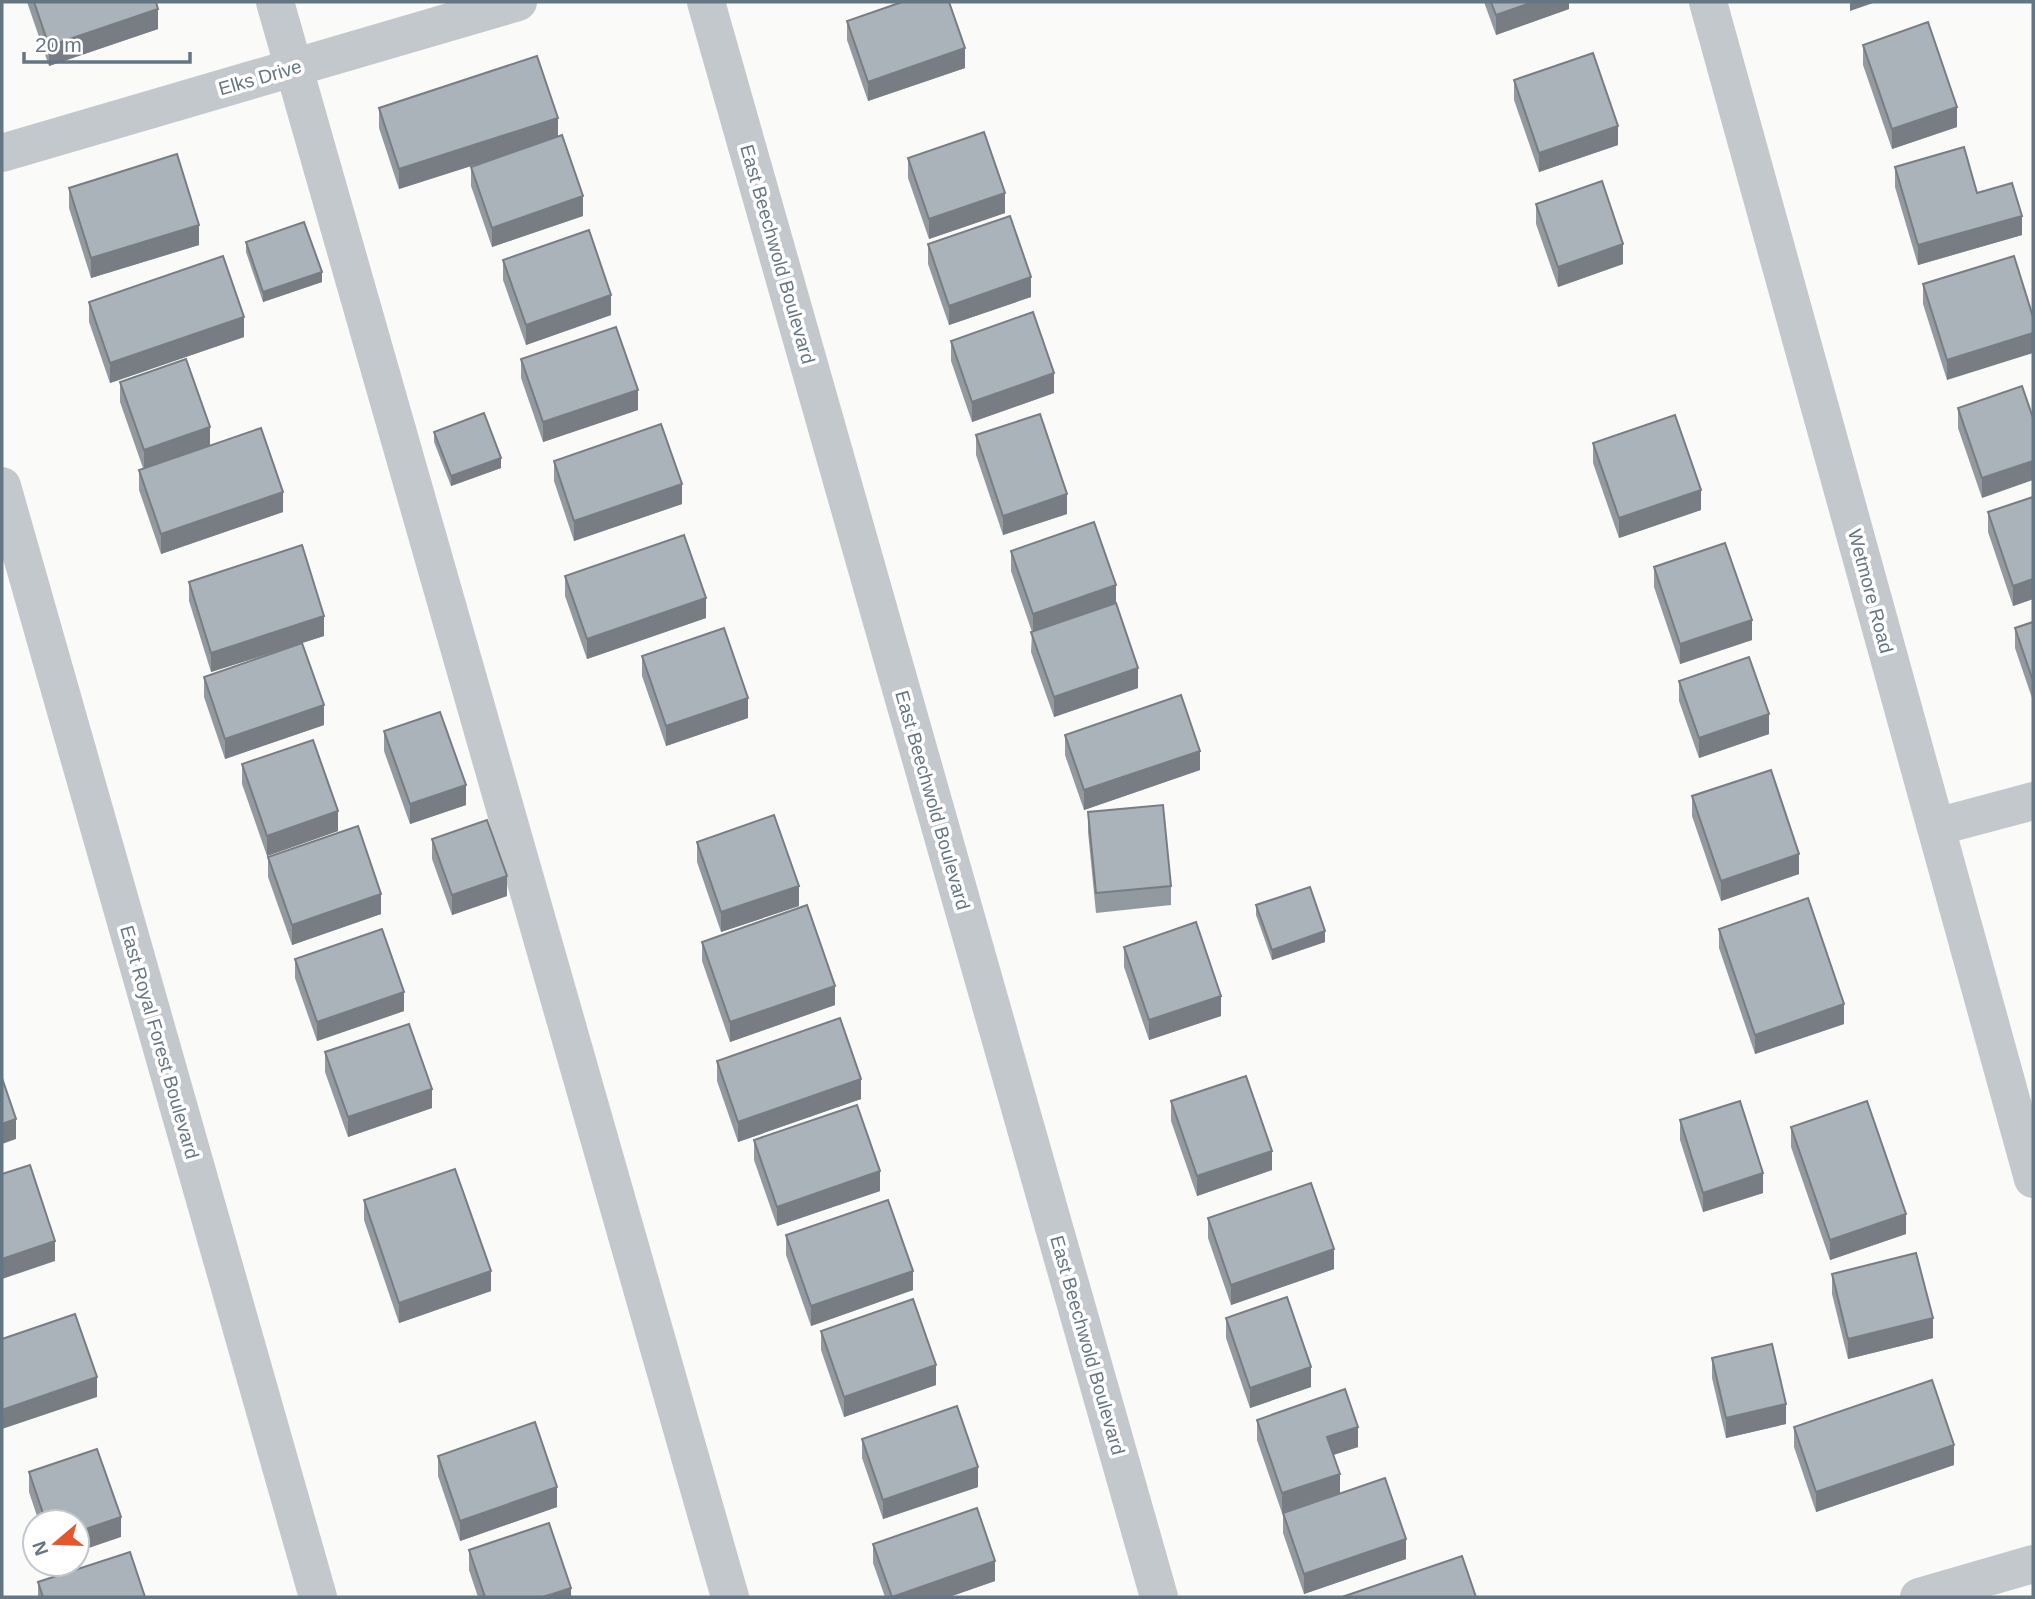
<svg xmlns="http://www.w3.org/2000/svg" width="2035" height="1599" viewBox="0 0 2035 1599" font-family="Helvetica,sans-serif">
  <rect width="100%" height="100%" fill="#fafaf8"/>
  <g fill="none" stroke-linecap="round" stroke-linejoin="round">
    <!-- minor -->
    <g stroke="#c3c8cc" stroke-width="38">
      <polyline points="275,2 730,1597"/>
      <polyline points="706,2 1159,1597"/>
      <polyline points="1708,2 2033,1179"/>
      <polyline points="2,153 518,2"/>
      <polyline points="2,486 318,1597"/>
      <polyline points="1936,827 2033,801"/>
      <polyline points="1919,1597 2033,1564"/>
    </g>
  </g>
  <!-- wall -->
  <g fill="#929a9f">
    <polygon points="27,2 156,2 158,29 49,66"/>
    <polygon points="1484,2 1569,2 1569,9 1496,35"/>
    <polygon points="847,21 965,68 868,101 847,40"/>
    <polygon points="1863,45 1957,127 1892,149 1863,65"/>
    <polygon points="1514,80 1618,145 1539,172 1514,100"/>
    <polygon points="379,108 558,137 583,216 492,247 471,186 471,167 512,153 399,189 379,128"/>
    <polygon points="908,158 1005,213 929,239 908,178"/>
    <polygon points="1895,167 1977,193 2022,235 1918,265 1895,187"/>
    <polygon points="69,188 199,245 91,278 69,208"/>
    <polygon points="1536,204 1623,264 1558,287 1536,224"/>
    <polygon points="246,242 322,282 263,302 246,252"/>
    <polygon points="928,244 1031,297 949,325 928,264"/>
    <polygon points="503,260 611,315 526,345 503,280"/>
    <polygon points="1923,284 2033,317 1947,380 1923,304"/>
    <polygon points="89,302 244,337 110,383 89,322"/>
    <polygon points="951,341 1054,393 972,422 951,361"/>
    <polygon points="521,359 638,410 543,442 521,378"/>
    <polygon points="120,382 210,445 283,512 161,554 139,490 139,470 143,468 120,402"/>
    <polygon points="2022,386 1982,498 1958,428 1958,408"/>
    <polygon points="434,432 501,468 451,486 434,442"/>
    <polygon points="976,435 1067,514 1003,535 976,455"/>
    <polygon points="1593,443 1701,510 1619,538 1593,463"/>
    <polygon points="554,461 682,504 574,541 554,481"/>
    <polygon points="2033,497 2033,599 2013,606 1988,532 1988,512"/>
    <polygon points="1011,551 1116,603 1138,688 1054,717 1031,652 1032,632 1011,571"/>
    <polygon points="1654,567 1752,640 1680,664 1654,587"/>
    <polygon points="565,576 706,618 587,659 565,596"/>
    <polygon points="189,582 324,636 211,672 189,601"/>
    <polygon points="2033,622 2033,701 2015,648 2015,628"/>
    <polygon points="642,656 748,718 666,746 642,676"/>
    <polygon points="204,677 324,725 225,759 204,697"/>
    <polygon points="1679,681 1769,734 1699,758 1679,701"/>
    <polygon points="384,731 466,805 410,824 384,751"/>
    <polygon points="1065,735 1200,770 1084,810 1065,755"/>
    <polygon points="242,764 338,831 267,856 242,784"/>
    <polygon points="1692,796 1799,874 1721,901 1692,816"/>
    <polygon points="1088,812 1171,886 1171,905 1096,913 1088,832"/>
    <polygon points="432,839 507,896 452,915 432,859"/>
    <polygon points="697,842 799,906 721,932 697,862"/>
    <polygon points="268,857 381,914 292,945 268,877"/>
    <polygon points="1256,905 1325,942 1272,960 1256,915"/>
    <polygon points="1719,929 1844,1024 1755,1054 1719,948"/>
    <polygon points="702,942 835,1005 730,1042 702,961"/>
    <polygon points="1124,947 1221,1016 1149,1040 1124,967"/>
    <polygon points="295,959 404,1011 317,1041 295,978"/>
    <polygon points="325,1052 432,1108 348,1137 325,1072"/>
    <polygon points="717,1061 861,1099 738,1142 717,1081"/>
    <polygon points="1171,1101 1272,1170 1197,1196 1171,1121"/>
    <polygon points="1680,1120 1763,1193 1703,1212 1680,1140"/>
    <polygon points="1791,1127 1906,1234 1830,1260 1791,1147"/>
    <polygon points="754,1140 880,1191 777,1226 754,1160"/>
    <polygon points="364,1200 491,1291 399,1323 364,1220"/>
    <polygon points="1208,1218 1334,1269 1231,1305 1208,1238"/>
    <polygon points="786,1235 913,1290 811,1326 786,1255"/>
    <polygon points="1832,1274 1933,1338 1848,1359 1832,1294"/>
    <polygon points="1226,1318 1311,1387 1250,1408 1226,1338"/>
    <polygon points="821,1331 936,1385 844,1417 821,1350"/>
    <polygon points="1712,1358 1786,1424 1726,1438 1712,1378"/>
    <polygon points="1257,1420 1358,1447 1333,1455 1282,1513 1257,1440"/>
    <polygon points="1794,1427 1954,1465 1816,1512 1794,1447"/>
    <polygon points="862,1439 978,1487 883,1519 862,1458"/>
    <polygon points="438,1456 557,1507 460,1541 438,1476"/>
    <polygon points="29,1472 121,1537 77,1522 39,1522 29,1492"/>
    <polygon points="1283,1513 1406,1559 1304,1594 1283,1533"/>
    <polygon points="873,1544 995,1581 949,1597 885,1597 873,1563"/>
    <polygon points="469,1550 571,1597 478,1597 469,1570"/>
    <polygon points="38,1582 145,1597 38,1597"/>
  </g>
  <!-- shaded-wall -->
  <g fill="#777d82">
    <polygon points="1533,2 1569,2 1569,9 1496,35 1496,15"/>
    <polygon points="1850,2 1876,2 1850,11"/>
    <polygon points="158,9 158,29 49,66 49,46"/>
    <polygon points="965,48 965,68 868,101 868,82"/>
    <polygon points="1957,107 1957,127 1892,149 1892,129"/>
    <polygon points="558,118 558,138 399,189 399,169"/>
    <polygon points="1618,126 1618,145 1539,172 1539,153"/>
    <polygon points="1005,193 1005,213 929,239 929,219"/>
    <polygon points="583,196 583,216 492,247 492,228"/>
    <polygon points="2022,216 2022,235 1918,265 1918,245"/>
    <polygon points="199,225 199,245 91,278 91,258"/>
    <polygon points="1623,244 1623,264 1558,287 1558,267"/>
    <polygon points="322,272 322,282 263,302 263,292"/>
    <polygon points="1031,277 1031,297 949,325 949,306"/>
    <polygon points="611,295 611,315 526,345 526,325"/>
    <polygon points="244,317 244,337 110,383 110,363"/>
    <polygon points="2033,333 2033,353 1947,380 1947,360"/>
    <polygon points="1054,373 1054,393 972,422 972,402"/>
    <polygon points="638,390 638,410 543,442 543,422"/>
    <polygon points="210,427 210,447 144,470 144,450"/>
    <polygon points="501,458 501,468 451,486 451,476"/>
    <polygon points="2033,461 2033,480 1982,498 1982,478"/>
    <polygon points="682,484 682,504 574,541 574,521"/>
    <polygon points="1701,490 1701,510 1619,538 1619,518"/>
    <polygon points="283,492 283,512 161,554 161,534"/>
    <polygon points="1067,494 1067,514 1003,535 1003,516"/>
    <polygon points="2033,579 2033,599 2013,606 2013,586"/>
    <polygon points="1116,585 1116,605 1033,634 1033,614"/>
    <polygon points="706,598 706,618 587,659 587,639"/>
    <polygon points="324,616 324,636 211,672 211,653"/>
    <polygon points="1752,620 1752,640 1680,664 1680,644"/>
    <polygon points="1138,668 1138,688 1054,717 1054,697"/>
    <polygon points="748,698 748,718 666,746 666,726"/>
    <polygon points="324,705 324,725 225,759 225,739"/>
    <polygon points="1769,714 1769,734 1699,758 1699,738"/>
    <polygon points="1200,751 1200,770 1084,810 1084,790"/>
    <polygon points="466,785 466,805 410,824 410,804"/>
    <polygon points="338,811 338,831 267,856 267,836"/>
    <polygon points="1799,854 1799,874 1721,901 1721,881"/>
    <polygon points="507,876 507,896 452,915 452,895"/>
    <polygon points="799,886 799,906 721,932 721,912"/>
    <polygon points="381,894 381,914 292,945 292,925"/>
    <polygon points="1325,931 1325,942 1272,960 1272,950"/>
    <polygon points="835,986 835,1005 730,1042 730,1022"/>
    <polygon points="404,992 404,1011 317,1041 317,1022"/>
    <polygon points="1221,996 1221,1016 1149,1040 1149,1020"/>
    <polygon points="1844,1004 1844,1024 1755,1054 1755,1035"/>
    <polygon points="861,1079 861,1099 738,1142 738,1122"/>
    <polygon points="432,1089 432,1108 348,1137 348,1117"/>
    <polygon points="16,1119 16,1139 2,1144 2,1124"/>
    <polygon points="1272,1151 1272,1170 1197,1196 1197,1176"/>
    <polygon points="880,1171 880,1191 777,1226 777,1207"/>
    <polygon points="1763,1173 1763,1193 1703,1212 1703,1193"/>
    <polygon points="1906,1214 1906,1234 1830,1260 1830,1240"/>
    <polygon points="55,1241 55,1261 2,1279 2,1259"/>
    <polygon points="1334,1249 1334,1269 1231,1305 1231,1285"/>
    <polygon points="491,1271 491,1291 399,1323 399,1303"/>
    <polygon points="913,1271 913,1290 811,1326 811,1306"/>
    <polygon points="1933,1318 1933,1338 1848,1359 1848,1339"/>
    <polygon points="936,1365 936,1385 844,1417 844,1397"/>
    <polygon points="1311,1367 1311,1387 1250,1408 1250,1388"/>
    <polygon points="97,1377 97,1397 2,1429 2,1410"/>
    <polygon points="1786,1404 1786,1424 1726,1438 1726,1418"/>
    <polygon points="1358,1427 1358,1447 1327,1457 1327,1437"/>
    <polygon points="1954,1445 1954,1465 1816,1512 1816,1492"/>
    <polygon points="978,1467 978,1487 883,1519 883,1500"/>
    <polygon points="1340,1474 1340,1493 1282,1513 1282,1493"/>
    <polygon points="557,1487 557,1507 460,1541 460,1521"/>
    <polygon points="121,1517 121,1537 77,1552 77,1532"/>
    <polygon points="1406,1539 1406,1559 1304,1594 1304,1574"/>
    <polygon points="995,1561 995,1581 949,1597 892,1597"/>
    <polygon points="571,1588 571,1597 543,1597"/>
  </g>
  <!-- building -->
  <g fill="#aab3b9" stroke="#777d82" stroke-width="2">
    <polygon points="34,2 156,2 158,9 49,46"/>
    <polygon points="902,2 949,2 965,48 868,82 847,21"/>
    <polygon points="1491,2 1533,2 1496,15"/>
    <polygon points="1928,22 1957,107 1892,129 1863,45"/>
    <polygon points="1593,53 1618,126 1539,153 1514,80"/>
    <polygon points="537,56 558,118 399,169 379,108"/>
    <polygon points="984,132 1005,193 929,219 908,158"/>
    <polygon points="562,135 583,196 492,228 471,167"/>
    <polygon points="1964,147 1977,193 2012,183 2022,216 1918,245 1895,167"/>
    <polygon points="177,154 199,225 91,258 69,188"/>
    <polygon points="1602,181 1623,244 1558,267 1536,204"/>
    <polygon points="1010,216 1031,277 949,306 928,244"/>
    <polygon points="304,222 322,272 263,292 246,242"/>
    <polygon points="589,230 611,295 526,325 503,260"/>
    <polygon points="223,256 244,317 110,363 89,302"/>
    <polygon points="2014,256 2033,317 2033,333 1947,360 1923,284"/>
    <polygon points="1033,312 1054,373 972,402 951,341"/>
    <polygon points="616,327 638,390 543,422 521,359"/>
    <polygon points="186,359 210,427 144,450 120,382"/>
    <polygon points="2022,386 2033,418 2033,461 1982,478 1958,408"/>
    <polygon points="484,413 501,458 451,476 434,432"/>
    <polygon points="1040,414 1067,494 1003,516 976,435"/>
    <polygon points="1675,415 1701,490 1619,518 1593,443"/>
    <polygon points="661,424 682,484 574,521 554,461"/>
    <polygon points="261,428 283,492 161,534 139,470"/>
    <polygon points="2033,497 2033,579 2013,586 1988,512"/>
    <polygon points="1094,522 1116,585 1033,614 1011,551"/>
    <polygon points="684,535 706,598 587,639 565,576"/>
    <polygon points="1725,543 1752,620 1680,644 1654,567"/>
    <polygon points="302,545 324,616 211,653 189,582"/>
    <polygon points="1116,603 1138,668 1054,697 1031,632"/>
    <polygon points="2033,622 2033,681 2015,628"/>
    <polygon points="724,628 748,698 666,726 642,656"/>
    <polygon points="302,643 324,705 225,739 204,677"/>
    <polygon points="1749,657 1769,714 1699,738 1679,681"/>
    <polygon points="1181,695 1200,751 1084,790 1065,735"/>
    <polygon points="440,712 466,785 410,804 384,731"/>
    <polygon points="313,740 338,811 267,836 242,764"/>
    <polygon points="1771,770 1799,854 1721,881 1692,796"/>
    <polygon points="1163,805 1171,886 1096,893 1088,812"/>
    <polygon points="774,815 799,886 721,912 697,842"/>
    <polygon points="487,820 507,876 452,895 432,839"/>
    <polygon points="358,826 381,894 292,925 268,857"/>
    <polygon points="1310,887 1325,931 1272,950 1256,905"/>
    <polygon points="1808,898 1844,1004 1755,1035 1719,929"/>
    <polygon points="807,905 835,986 730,1022 702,942"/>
    <polygon points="1196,922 1221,996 1149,1020 1124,947"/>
    <polygon points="382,929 404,992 317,1022 295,959"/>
    <polygon points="840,1018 861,1079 738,1122 717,1061"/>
    <polygon points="409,1024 432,1089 348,1117 325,1052"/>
    <polygon points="1246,1076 1272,1151 1197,1176 1171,1101"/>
    <polygon points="2,1078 16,1119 2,1124"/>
    <polygon points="1740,1101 1763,1173 1703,1193 1680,1120"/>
    <polygon points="1867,1101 1906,1214 1830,1240 1791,1127"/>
    <polygon points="857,1105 880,1171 777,1207 754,1140"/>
    <polygon points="30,1165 55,1241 2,1259 2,1174"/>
    <polygon points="455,1169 491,1271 399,1303 364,1200"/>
    <polygon points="1311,1183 1334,1249 1231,1285 1208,1218"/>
    <polygon points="888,1200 913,1271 811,1306 786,1235"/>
    <polygon points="1916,1253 1933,1318 1848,1339 1832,1274"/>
    <polygon points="1287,1297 1311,1367 1250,1388 1226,1318"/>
    <polygon points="913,1299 936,1365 844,1397 821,1331"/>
    <polygon points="75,1314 97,1377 2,1410 2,1339"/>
    <polygon points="1772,1344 1786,1404 1726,1418 1712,1358"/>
    <polygon points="1932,1380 1954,1445 1816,1492 1794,1427"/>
    <polygon points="1345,1389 1358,1427 1327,1437 1340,1474 1282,1493 1257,1420"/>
    <polygon points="957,1406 978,1467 883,1500 862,1439"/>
    <polygon points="535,1422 557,1487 460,1521 438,1456"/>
    <polygon points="97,1449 121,1517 77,1532 77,1522 46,1522 29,1472"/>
    <polygon points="1385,1478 1406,1539 1304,1574 1283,1513"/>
    <polygon points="977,1508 995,1561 892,1597 873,1544"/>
    <polygon points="549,1523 571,1588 543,1597 485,1597 469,1550"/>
    <polygon points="130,1552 145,1597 43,1597 38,1582"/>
    <polygon points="1462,1556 1476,1597 1342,1597"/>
  </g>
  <g text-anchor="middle" stroke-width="7" stroke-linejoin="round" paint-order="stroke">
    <!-- street labels -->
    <g font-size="19" fill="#657683" stroke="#fff">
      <text transform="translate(260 77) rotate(-16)" y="7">Elks Drive</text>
      <text transform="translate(778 254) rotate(74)" y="7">East Beechwold Boulevard</text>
      <text transform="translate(1871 591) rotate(75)" y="7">Wetmore Road</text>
      <text transform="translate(933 800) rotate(74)" y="7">East Beechwold Boulevard</text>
      <text transform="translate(160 1042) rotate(74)" y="7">East Royal Forest Boulevard</text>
      <text transform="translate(1088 1345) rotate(74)" y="7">East Beechwold Boulevard</text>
    </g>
  </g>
  <!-- border -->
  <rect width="2035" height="1599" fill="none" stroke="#657683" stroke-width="7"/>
  <!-- north arrow -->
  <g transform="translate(56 1543) rotate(251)"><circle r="33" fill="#ffffff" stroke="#c1c8cd" stroke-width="2"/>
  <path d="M0-5L12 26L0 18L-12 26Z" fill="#e4572e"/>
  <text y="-10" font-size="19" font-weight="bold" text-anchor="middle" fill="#657683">N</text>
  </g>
  <!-- scale -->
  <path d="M24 52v10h166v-10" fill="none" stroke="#657683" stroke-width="3.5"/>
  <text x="35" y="52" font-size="21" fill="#657683" stroke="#ffffff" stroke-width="5" paint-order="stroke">20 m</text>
</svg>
